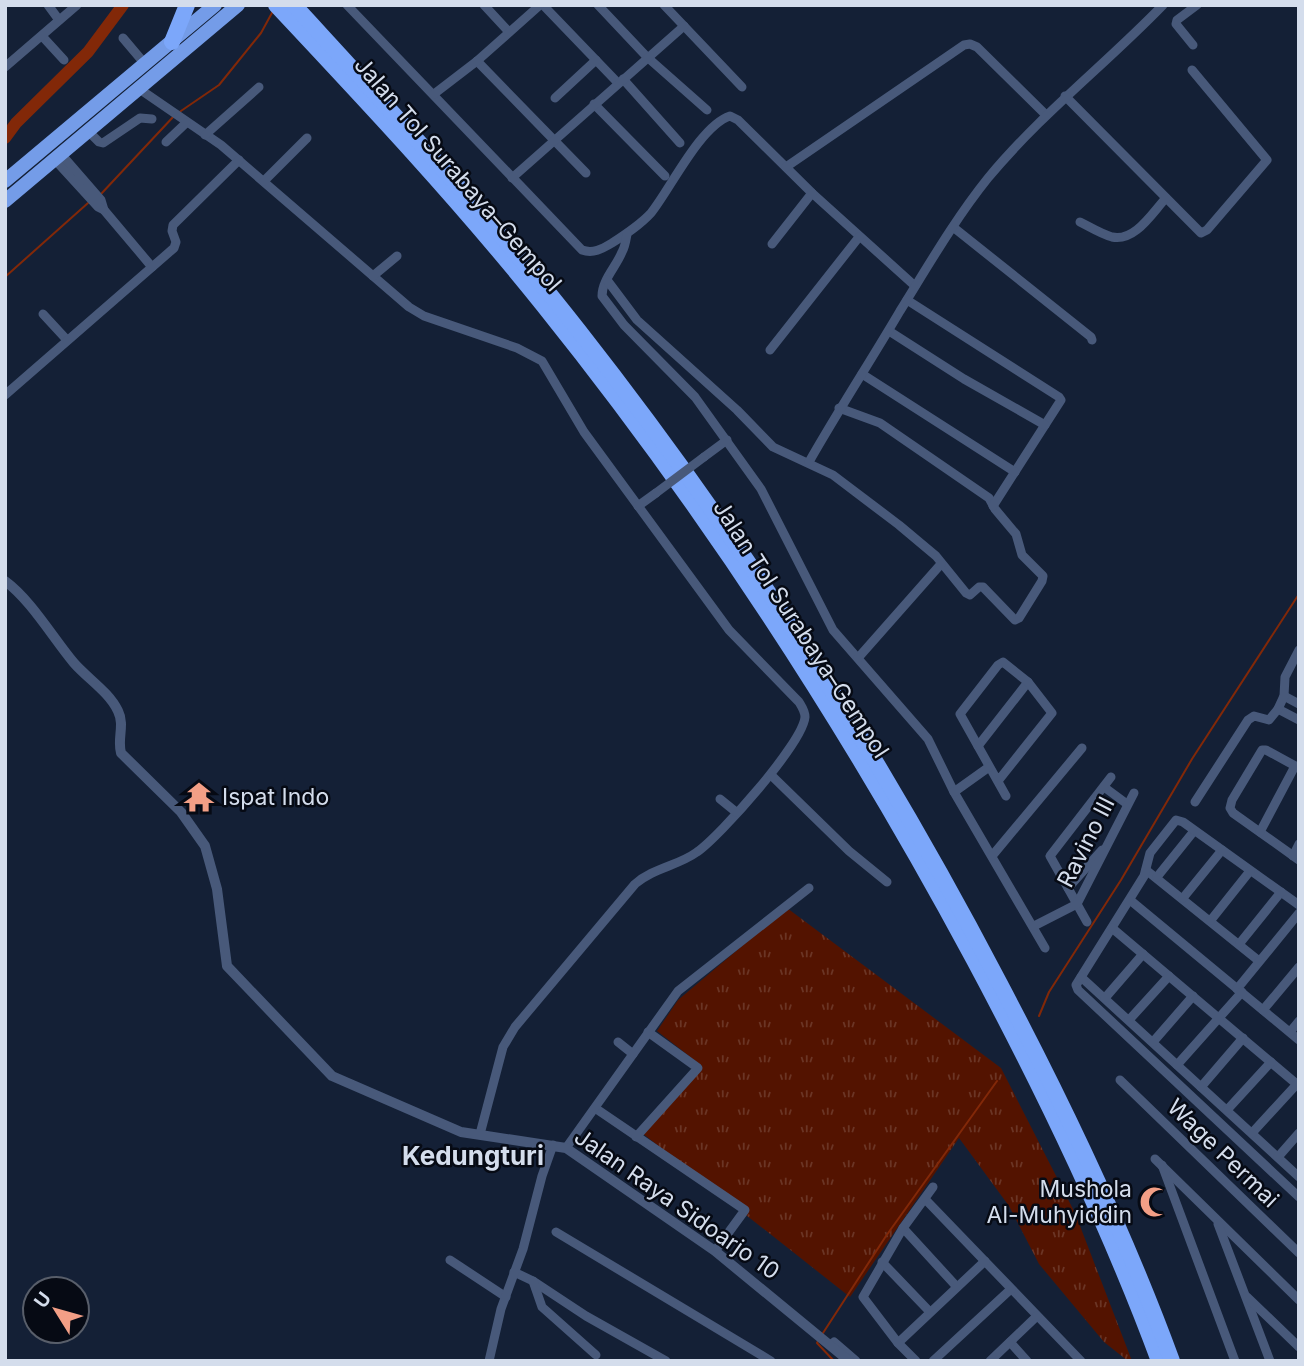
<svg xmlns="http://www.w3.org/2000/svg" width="1304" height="1366" viewBox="0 0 1304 1366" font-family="Inter,sans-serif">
  <defs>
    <pattern id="grass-tufts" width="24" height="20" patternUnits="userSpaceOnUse" patternTransform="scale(1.75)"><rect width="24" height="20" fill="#531300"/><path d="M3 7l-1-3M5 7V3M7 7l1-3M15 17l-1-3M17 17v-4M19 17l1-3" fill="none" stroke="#6b3525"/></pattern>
  </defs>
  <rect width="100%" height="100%" fill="#142036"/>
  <!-- grass -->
  <polygon fill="url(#grass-tufts)" points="787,908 1001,1068 1075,1213 1132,1361 1128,1361 1104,1342 1039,1264 1009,1206 959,1138 850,1297 642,1133 702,1066 657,1031 678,1000"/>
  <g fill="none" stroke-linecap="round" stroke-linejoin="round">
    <!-- stream -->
    <g stroke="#822808" stroke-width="2">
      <polyline points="178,113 219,85 261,33 273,11"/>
      <polyline points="101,194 174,116"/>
      <polyline points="5,277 88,203"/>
      <polyline points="1039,1016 1049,992 1121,880 1192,759 1299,594"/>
      <polyline points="823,1333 886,1236 997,1081"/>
      <polyline points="818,1341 817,1343 834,1361"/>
    </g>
    <!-- river -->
    <polyline stroke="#822808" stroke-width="12" points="5,138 16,123 88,52 123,5"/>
    <!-- minor -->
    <g stroke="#48597a" stroke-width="9">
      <polyline points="48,5 59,20"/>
      <path d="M347 5 582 250C593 254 602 249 612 243 626 234 640 225 651 213 671 188 700 126 730 116L738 120 812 193 915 286"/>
      <polyline points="484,5 509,32"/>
      <polyline points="543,5 618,83"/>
      <polyline points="598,5 647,57 707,110"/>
      <polyline points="664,5 742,87"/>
      <polyline points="42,36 64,60"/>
      <polyline points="123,38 145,64"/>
      <polyline points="1193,45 1176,24 1177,20 1197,5"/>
      <polyline points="477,61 586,173"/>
      <polyline points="5,67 77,5"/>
      <polyline points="623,79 680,143"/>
      <path d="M138 88 221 145 409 307 424 316 517 348 542 361 584 432 729 630 799 702C802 707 805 711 805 717 803 743 720 836 697 852 678 866 653 868 635 884L515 1027 503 1047 480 1134"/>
      <polyline points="434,94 477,61 540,5"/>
      <polyline points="1065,96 1201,233 1207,230 1267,160 1192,70"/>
      <polyline points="555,98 596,60"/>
      <polyline points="594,104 665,176"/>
      <polyline points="88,131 99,142 103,143 140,118 152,119"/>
      <polyline points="205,135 259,87"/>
      <polyline points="166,142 186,123"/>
      <polyline points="61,154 101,200 104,210"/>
      <polyline points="55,160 98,207 104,210 152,267"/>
      <polyline points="786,167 964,45 970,44 977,47 1046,115"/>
      <polyline points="512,178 684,26"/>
      <polyline points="264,181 307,138"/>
      <path d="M1080 222C1090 227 1101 234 1112 237 1135 242 1152 213 1166 198"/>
      <polyline points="953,227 1091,337 1092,340"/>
      <path d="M627 234C626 240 625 247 622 252 616 267 602 280 602 296L624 325 695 397 761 489 833 630 928 739 954 792 1045 948"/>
      <polyline points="772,244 812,193"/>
      <polyline points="373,276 397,256"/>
      <polyline points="607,280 637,320 737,410 773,447 833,475 899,525 936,556 966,593 970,595 979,587 983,587 1015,620 1019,618 1042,581 1043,576 1022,555 1016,534 995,509 989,498 880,423 839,408"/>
      <polyline points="907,300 1059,397 1061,400 993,506"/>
      <polyline points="43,314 67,340"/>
      <polyline points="889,331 964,379 1045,425"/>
      <polyline points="770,350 859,237"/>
      <polyline points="862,374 1015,472"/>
      <polyline points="5,395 174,248 176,242 172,231 173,225 239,160"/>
      <polyline points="704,457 727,440"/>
      <path d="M809 462C838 411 870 362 900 311 928 266 955 219 988 178 1041 114 1106 64 1163 5"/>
      <polyline points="638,506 656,493"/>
      <polyline points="858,658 941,564"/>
      <polyline points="1284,696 1299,704"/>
      <polyline points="1278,709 1299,720"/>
      <polyline points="978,746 1028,682"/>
      <polyline points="1299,768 1266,750 1262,750 1232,800 1230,808 1233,813 1299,860"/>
      <polyline points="771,775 849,851 887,882"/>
      <polyline points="998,781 1052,713 1028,682 1003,662 998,665 960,714 1006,796"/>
      <polyline points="1104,787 1127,804"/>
      <polyline points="954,792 989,767"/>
      <polyline points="720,799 736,812"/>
      <polyline points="1195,802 1248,720 1254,716 1269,720 1278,709 1284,696 1285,677 1299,650"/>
      <polyline points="1260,832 1295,766"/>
      <polyline points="992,856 1082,748"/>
      <polyline points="1293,856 1299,844"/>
      <polyline points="1146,870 1259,961"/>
      <polyline points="1157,877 1194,831"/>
      <polyline points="1068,888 1102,850"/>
      <polyline points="1183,898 1222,850"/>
      <polyline points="1130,900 1299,1040"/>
      <polyline points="1299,905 1183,822 1176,820 1150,853 1144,876 1076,985 1078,990 1299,1197"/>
      <polyline points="1211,920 1250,871"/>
      <polyline points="1087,922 1050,856 1111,777"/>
      <polyline points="1034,926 1077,904 1134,793"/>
      <polyline points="1112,928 1299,1086"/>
      <polyline points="1240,943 1281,892"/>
      <polyline points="1081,977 1299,1177"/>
      <polyline points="1237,989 1299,913"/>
      <polyline points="1105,998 1143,954"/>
      <polyline points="1263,1010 1299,967"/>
      <polyline points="1129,1020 1169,976"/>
      <polyline points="1290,1032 1299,1021"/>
      <polyline points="618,1042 633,1054"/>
      <polyline points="1153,1042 1193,996"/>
      <polyline points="1177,1065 1242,992"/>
      <polyline points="1120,1080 1299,1253"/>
      <polyline points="1201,1087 1243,1038"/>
      <polyline points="595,1108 745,1210 715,1251"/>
      <polyline points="1227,1110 1271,1062"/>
      <polyline points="1252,1133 1297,1084"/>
      <polyline points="636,1137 698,1068 648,1032"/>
      <polyline points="566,1148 678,991 809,888"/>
      <polyline points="1278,1157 1299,1133"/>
      <polyline points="1155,1159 1299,1300"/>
      <polyline points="1162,1165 1235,1361"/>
      <polyline points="925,1199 1081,1361"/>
      <polyline points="1218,1224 1270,1361"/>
      <polyline points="903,1228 957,1287"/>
      <polyline points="556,1232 771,1361"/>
      <polyline points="450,1260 506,1297"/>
      <polyline points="882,1262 930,1312"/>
      <polyline points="514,1272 533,1281 586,1316 666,1361"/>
      <polyline points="533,1281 542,1307 596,1355"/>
      <polyline points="1247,1297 1299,1347"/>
      <polyline points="1010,1342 1027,1361"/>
      <polyline points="898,1343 985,1261"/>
      <polyline points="830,1345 834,1342 856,1361"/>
      <polyline points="489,1361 501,1309 523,1249 542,1176 553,1145"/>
      <polyline points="916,1361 898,1343 863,1297 903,1228 933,1187"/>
      <polyline points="933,1361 1011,1289"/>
      <polyline points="990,1361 1037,1316"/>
    </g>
    <!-- tertiary -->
    <path stroke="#48597a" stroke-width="10" d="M5 581C31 600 53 638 74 663 88 679 109 692 118 711 125 725 117 739 121 753L181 812 205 846 217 889 227 966 332 1076 461 1132 566 1148 715 1251 849 1361"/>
    <!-- trunk -->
    <g stroke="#749ce8" stroke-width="14">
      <polyline points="5,181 215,5"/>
      <polyline points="5,201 238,5"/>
    </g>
    <!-- motorway -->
    <g stroke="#7ca7fa" stroke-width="16">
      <path d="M276 5C368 103 459 200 543 305 707 509 850 729 974 960 1043 1089 1108 1223 1159 1361"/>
      <path d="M294 5C392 112 490 217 579 331 739 535 879 752 999 982 1064 1105 1124 1230 1172 1361"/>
      <polyline points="172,42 187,5"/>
    </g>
    <!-- minor-bridge -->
    <polyline stroke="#48597a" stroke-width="9" points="656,493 704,457"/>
  </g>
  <!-- icons -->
  <defs>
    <g id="temple-bare" transform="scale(2.415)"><path d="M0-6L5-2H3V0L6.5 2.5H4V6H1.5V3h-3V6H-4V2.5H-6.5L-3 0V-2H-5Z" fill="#f39f86" stroke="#060a14" stroke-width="2.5" paint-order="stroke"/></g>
    <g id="mosque-bare" transform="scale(2.415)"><path d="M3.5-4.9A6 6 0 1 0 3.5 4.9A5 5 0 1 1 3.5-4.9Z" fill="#f39f86" stroke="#060a14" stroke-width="2.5" paint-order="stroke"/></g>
  </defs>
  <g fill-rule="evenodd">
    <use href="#temple-bare" x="199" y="797"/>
    <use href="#mosque-bare" x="1155" y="1202"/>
  </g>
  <g text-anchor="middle" stroke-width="5" stroke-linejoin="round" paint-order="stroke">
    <!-- street labels -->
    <g font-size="23" fill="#d4ddec" stroke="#060a14">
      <text transform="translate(458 174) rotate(49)" y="8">Jalan Tol Surabaya–Gempol</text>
      <text transform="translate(801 629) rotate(57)" y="8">Jalan Tol Surabaya–Gempol</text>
      <text transform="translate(1086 842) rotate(-63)" y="8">Ravino III</text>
      <text transform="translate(1223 1153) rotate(44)" y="8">Wage Permai</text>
      <text transform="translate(677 1204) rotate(35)" y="8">Jalan Raya Sidoarjo 10</text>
    </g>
    <!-- poi labels -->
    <g font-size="23" fill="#d4ddec" stroke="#060a14" text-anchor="start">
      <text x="222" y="805">Ispat Indo</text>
      <text x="1132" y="1197" text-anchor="end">Mushola<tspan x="1132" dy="26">Al-Muhyiddin</tspan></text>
    </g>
    <!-- quarter labels -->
    <g font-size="26" font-weight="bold" fill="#d4ddec" stroke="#060a14">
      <text x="473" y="1165">Kedungturi</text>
    </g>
  </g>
  <!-- border -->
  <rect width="1304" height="1366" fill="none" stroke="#d4ddec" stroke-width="14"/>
  <!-- north arrow -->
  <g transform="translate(56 1310) rotate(307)"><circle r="33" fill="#060a14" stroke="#585e6a" stroke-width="2"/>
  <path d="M0-5L12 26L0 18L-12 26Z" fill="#f39f86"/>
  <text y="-10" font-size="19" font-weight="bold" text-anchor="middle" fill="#d4ddec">U</text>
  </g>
</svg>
